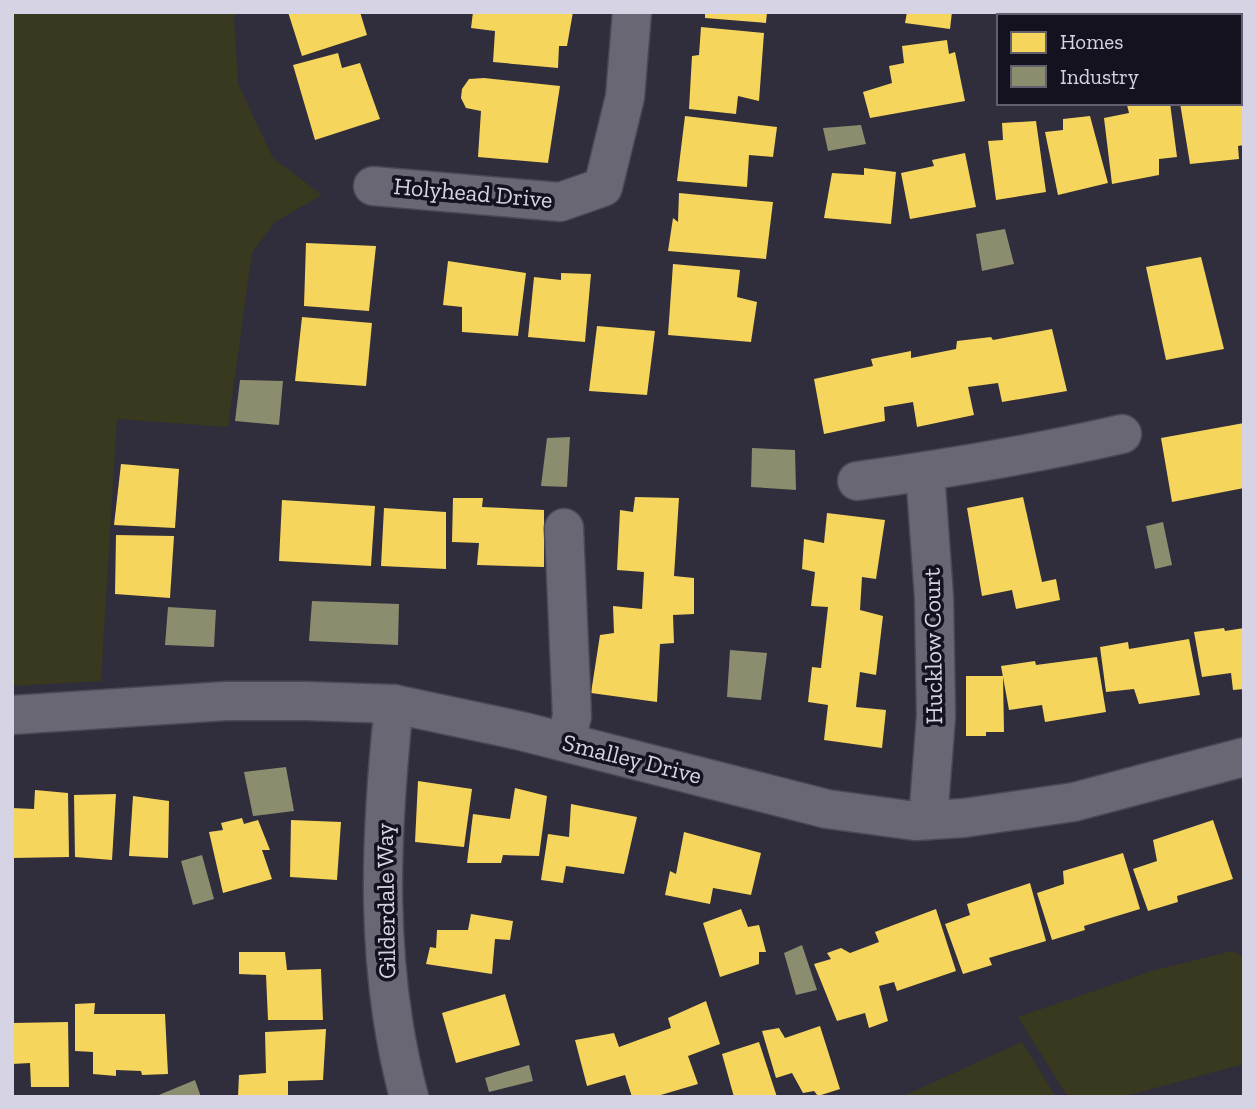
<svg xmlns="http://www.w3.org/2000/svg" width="1256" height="1109" viewBox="0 0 1256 1109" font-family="'Zilla Slab',serif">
  <rect width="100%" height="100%" fill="#302d3d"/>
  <!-- green -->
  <g fill="#38391e">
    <polygon points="12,12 240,12 234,16 238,84 273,158 322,195 275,222 252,253 228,427 117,419 101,681 12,686"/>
    <polygon points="1232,951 1244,957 1244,1064 1122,1097 1068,1097 1018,1017 1155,970"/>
    <polygon points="1022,1042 1056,1097 901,1097"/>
  </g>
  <!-- homes -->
  <g fill="#f6d55c">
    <polygon points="288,12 360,12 367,35 302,56"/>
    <polygon points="473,12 573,12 567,46 559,46 558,68 493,62 495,31 471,28"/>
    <polygon points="705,12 767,12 766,23 705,18"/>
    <polygon points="907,12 952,12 950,29 905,23"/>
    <polygon points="701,27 764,33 759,101 738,96 736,114 689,109 692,56 699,55"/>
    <polygon points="947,40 949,54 955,52 965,101 870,118 863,92 892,83 889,66 904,63 902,46"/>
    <polygon points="338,53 342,68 360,63 380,119 315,140 293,65"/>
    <polygon points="484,78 560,86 548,163 478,157 481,111 466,108 461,98 462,89 469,79"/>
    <polygon points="1244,87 1244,145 1238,146 1239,159 1190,164 1180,103 1240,103 1240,88"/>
    <polygon points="1144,103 1170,103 1177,157 1159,159 1159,175 1112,184 1104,118 1129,113 1127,105"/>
    <polygon points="685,116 777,127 773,157 749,155 747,187 677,181"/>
    <polygon points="1090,116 1108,183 1058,195 1045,132 1063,130 1063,119"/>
    <polygon points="1036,121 1046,192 996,200 988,141 1003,140 1002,123"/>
    <polygon points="965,153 976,207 910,219 901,173 934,166 932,160"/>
    <polygon points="864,168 896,172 891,224 824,218 832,173 864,175"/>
    <polygon points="679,193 773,202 766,259 668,251 673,218 678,222"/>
    <polygon points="306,243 376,246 369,311 304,306"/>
    <polygon points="1201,257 1224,349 1166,360 1146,267"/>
    <polygon points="448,261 526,273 518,336 462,332 462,307 443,305"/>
    <polygon points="673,264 740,270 737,297 757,302 751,342 668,335"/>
    <polygon points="561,273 591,274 585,342 528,337 534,277 561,280"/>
    <polygon points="302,317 372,323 366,386 295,381"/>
    <polygon points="597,326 655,331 647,395 589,391"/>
    <polygon points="1052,329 1067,391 1002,402 998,383 968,387 974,415 917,427 913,402 884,407 885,421 824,434 814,379 873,366 871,359 911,351 911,358 956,349 957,341 991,337 993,340"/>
    <polygon points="1244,423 1244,488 1172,502 1161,438"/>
    <polygon points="121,464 179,469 175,528 114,525"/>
    <polygon points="635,497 679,498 674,576 694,578 694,614 673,615 674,643 660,644 657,702 591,693 600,635 614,633 613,606 642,609 644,572 617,570 620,510 633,512"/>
    <polygon points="1023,497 1042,582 1056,579 1060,600 1016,609 1012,590 982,596 967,508"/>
    <polygon points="453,498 483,498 482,507 544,510 544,567 477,565 479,543 452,542"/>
    <polygon points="282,500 375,506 371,566 279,561"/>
    <polygon points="384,508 446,512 446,569 381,566"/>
    <polygon points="827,513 885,520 876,579 862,577 860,610 883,616 876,675 860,672 856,707 886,710 882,748 824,740 828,705 808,702 812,667 821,668 828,607 811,606 815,572 802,569 804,539 824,543"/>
    <polygon points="116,535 174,536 170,598 115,594"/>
    <polygon points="1224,628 1225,631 1244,628 1244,689 1233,690 1231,673 1202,677 1194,632"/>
    <polygon points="1189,639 1200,695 1139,704 1134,689 1106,692 1100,647 1128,642 1129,649"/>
    <polygon points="1097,657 1106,712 1045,722 1042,705 1009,710 1001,666 1035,661 1036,665"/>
    <polygon points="966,676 1003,676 1004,732 986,732 986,736 966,736"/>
    <polygon points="418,781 472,789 464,847 415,842"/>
    <polygon points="515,788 547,796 539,856 503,855 501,863 467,863 473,814 510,819"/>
    <polygon points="35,790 68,793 69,857 12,858 12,808 34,809"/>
    <polygon points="116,794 112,860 75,857 74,795"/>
    <polygon points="133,796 169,801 168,858 129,856"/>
    <polygon points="571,804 637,817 624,874 566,866 563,883 541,880 548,834 569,837"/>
    <polygon points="242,818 244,824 258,820 270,850 262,850 272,879 223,893 209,832 223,830 221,823"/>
    <polygon points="291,820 341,822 337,880 290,877"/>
    <polygon points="1213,820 1233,879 1177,896 1178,902 1148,911 1133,869 1157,861 1153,840"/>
    <polygon points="684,832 761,853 751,895 713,888 710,904 665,895 670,871 676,874"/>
    <polygon points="1123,853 1140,909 1084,926 1085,930 1052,940 1037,893 1064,884 1063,871"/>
    <polygon points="1030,883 1046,941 989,958 992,965 963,974 945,924 970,915 967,904"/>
    <polygon points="741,909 748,927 759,925 766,952 759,952 759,964 720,977 703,923"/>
    <polygon points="936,909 956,971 897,991 894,982 879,986 888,1021 869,1028 865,1013 837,1021 814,964 831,959 827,953 841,948 850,953 879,942 875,932"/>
    <polygon points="471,914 513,921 510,940 495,939 492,974 426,964 430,947 436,948 437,930 468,930"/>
    <polygon points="239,952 285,952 287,970 321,969 323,1020 268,1020 266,975 239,974"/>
    <polygon points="505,994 520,1045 456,1063 442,1013"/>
    <polygon points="706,1001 720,1044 688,1056 698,1084 654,1097 632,1097 625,1075 587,1086 575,1040 614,1033 619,1047 671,1028 668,1018"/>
    <polygon points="95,1003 94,1014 165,1014 168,1074 142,1075 141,1071 116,1070 116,1076 93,1074 93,1052 75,1051 75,1004"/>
    <polygon points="68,1022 69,1087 31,1087 30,1063 12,1064 12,1023"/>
    <polygon points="820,1026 840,1089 818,1096 814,1091 803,1093 792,1073 776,1078 762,1031 779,1028 785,1038"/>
    <polygon points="326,1029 323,1080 288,1081 288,1097 238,1097 239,1075 266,1073 265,1032"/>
    <polygon points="759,1042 777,1097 734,1097 722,1054"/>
  </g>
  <!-- industry -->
  <g fill="#8c8c6e">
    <polygon points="861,125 866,144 828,151 823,128"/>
    <polygon points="1005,229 1014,264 982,271 976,234"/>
    <polygon points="240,380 283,381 279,425 235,421"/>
    <polygon points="570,437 567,487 541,486 547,438"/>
    <polygon points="752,448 795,450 796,490 751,487"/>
    <polygon points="1163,522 1172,565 1155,569 1146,526"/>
    <polygon points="312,601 399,604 398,645 309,641"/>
    <polygon points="168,607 216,610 214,647 165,645"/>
    <polygon points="730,650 767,653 761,700 727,697"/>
    <polygon points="286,767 294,811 253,816 244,772"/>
    <polygon points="202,855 214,899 193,905 181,861"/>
    <polygon points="802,945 817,990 796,995 784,953"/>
    <polygon points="529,1065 533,1081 489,1092 485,1078"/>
    <polygon points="195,1080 201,1097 154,1097"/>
  </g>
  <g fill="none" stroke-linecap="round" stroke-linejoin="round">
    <!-- minor casing -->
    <g stroke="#4b4856" stroke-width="41">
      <g id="minor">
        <polyline points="1042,12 1043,16"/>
        <polyline points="1240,28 1244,28"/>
        <polyline points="373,186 560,202 603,187 625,97 632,12"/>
        <polyline points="925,472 934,597 936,716 928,820"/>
        <path d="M857 481C946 469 1034 454 1122 434"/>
        <polyline points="564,528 572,716 566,742"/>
        <path d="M394 704C380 838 374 966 409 1097"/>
        <polyline points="12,715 226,701 306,701 394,704 521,731 827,809 915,821 964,818 1074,802 1244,757"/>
      </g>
    </g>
    <!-- minor -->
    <use href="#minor" stroke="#696773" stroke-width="38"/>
  </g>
  <g text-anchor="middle" stroke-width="7" stroke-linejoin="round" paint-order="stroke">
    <!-- street labels -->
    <g font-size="24" fill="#d6d3e5" stroke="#15121f">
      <text transform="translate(473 193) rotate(5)" y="8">Holyhead Drive</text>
      <text transform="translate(933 646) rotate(-91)" y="8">Hucklow Court</text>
      <text transform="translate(632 759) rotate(14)" y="8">Smalley Drive</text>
      <text transform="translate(386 901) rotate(-91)" y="8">Gilderdale Way</text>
    </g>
  </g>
  <!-- border -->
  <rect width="1256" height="1109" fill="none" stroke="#d6d3e5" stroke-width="28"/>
  <!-- legend -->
  <rect x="997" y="14" width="245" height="91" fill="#15121f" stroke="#625f6e" stroke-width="2"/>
  <rect x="1011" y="32" width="35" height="21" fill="#f6d55c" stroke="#625f6e" stroke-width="2"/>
  <text x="1060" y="49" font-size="21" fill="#d6d3e5">Homes</text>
  <rect x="1011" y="66" width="35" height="21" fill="#8c8c6e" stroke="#625f6e" stroke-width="2"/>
  <text x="1060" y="84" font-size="21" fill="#d6d3e5">Industry</text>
</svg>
